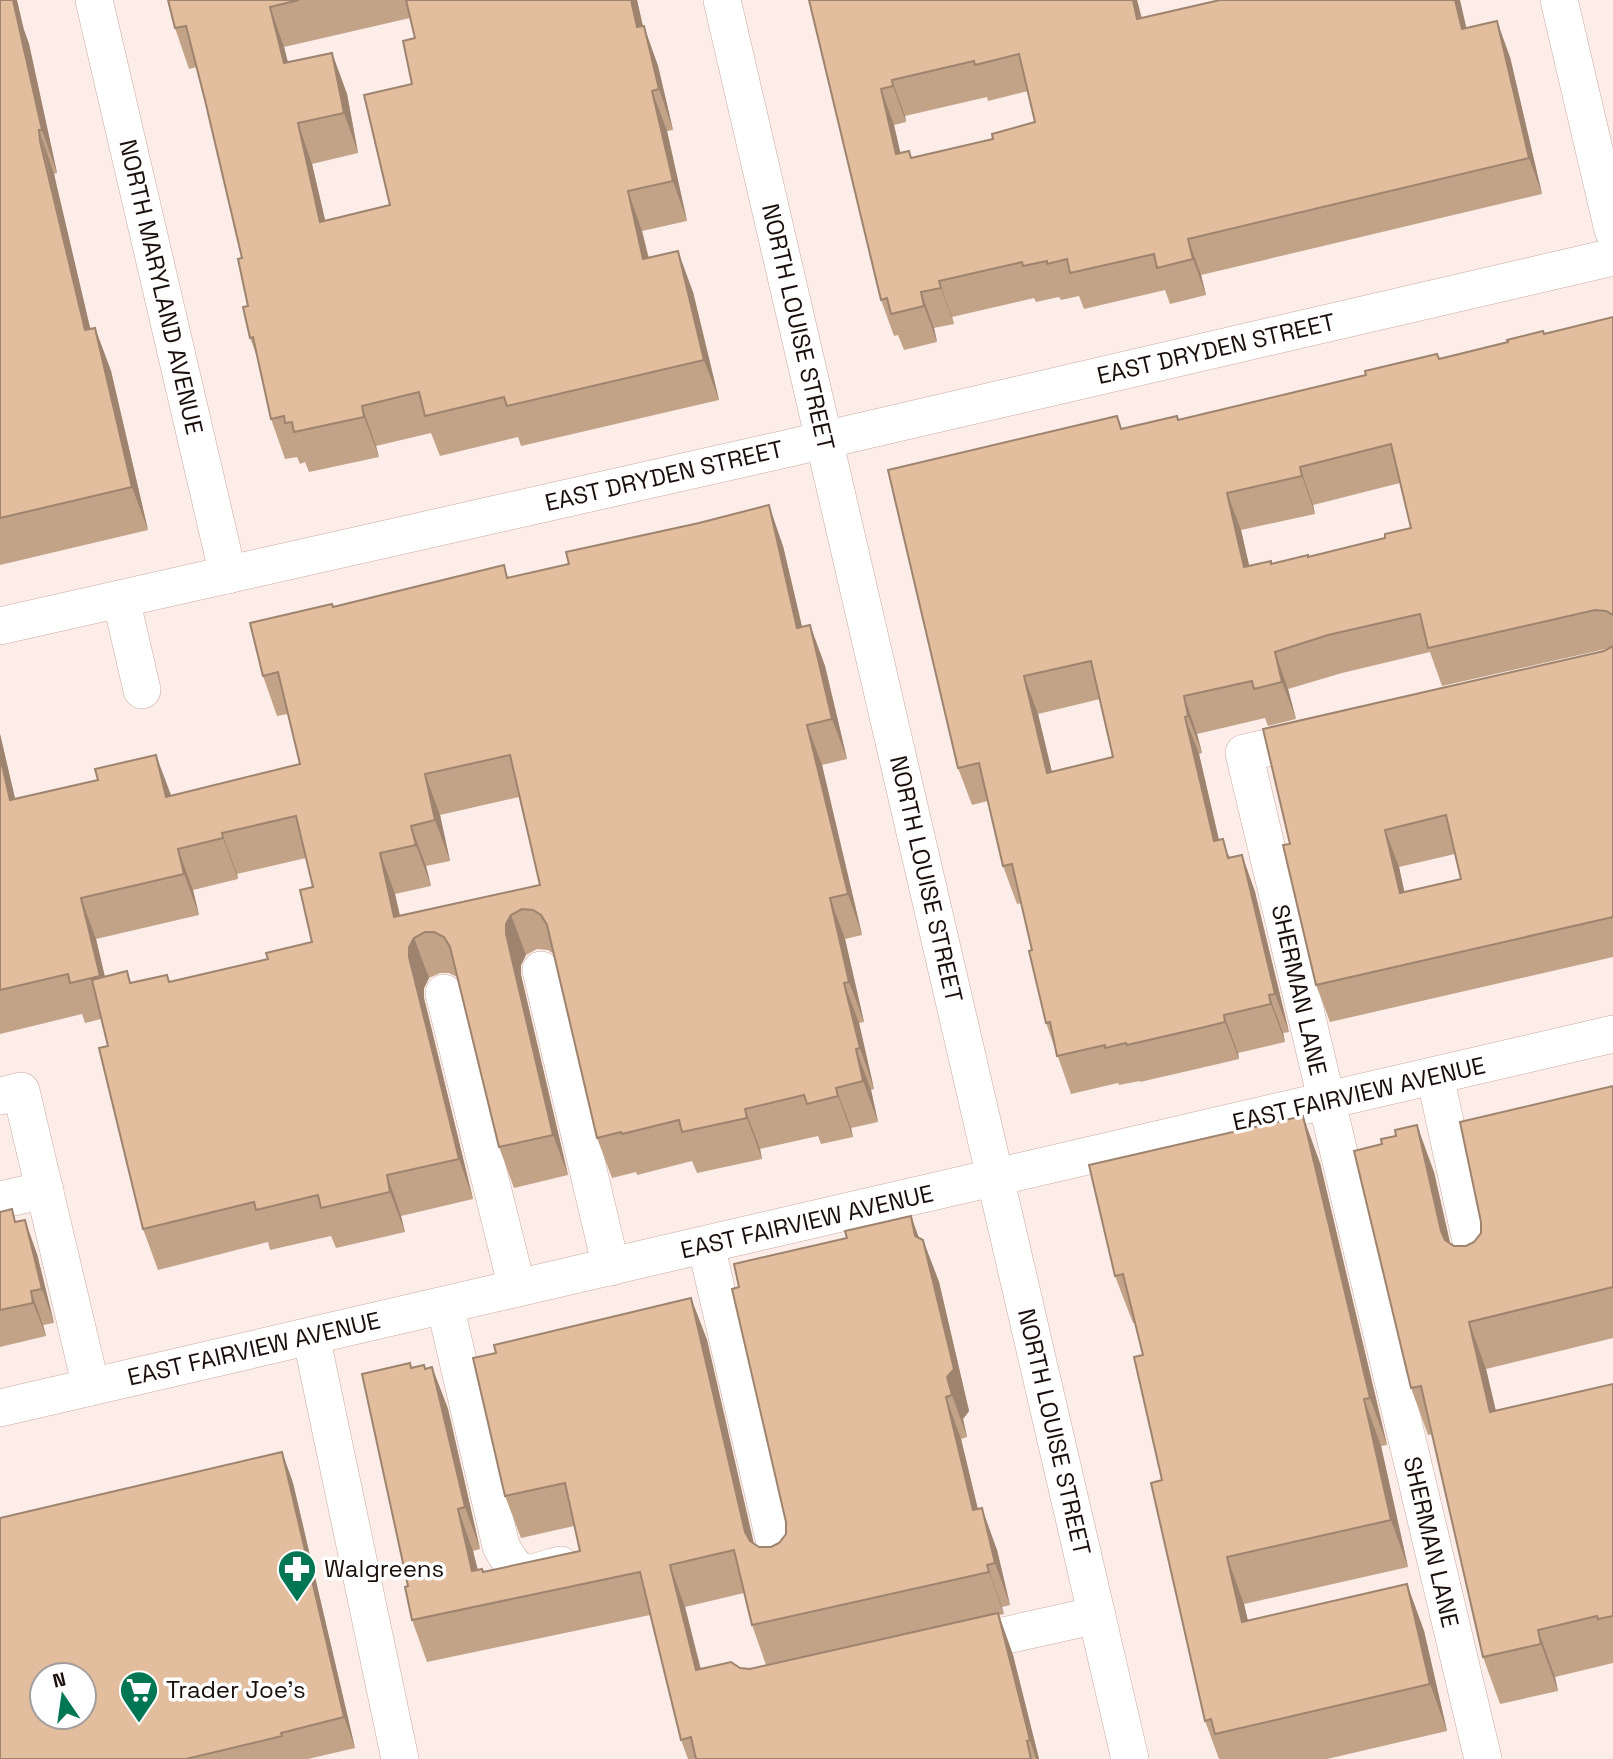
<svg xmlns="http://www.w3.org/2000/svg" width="1613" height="1759" viewBox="0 0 1613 1759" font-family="'Space Grotesk',sans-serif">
  <rect width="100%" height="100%" fill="#fcede9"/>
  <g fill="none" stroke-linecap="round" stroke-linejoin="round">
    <!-- minor casing -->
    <g stroke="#cba89e" stroke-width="38">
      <g id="minor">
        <polyline points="94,0 228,575"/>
        <polyline points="722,0 1130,1759"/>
        <polyline points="1559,0 1613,230"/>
        <polyline points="121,599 142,690"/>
        <polyline points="0,626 781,450 1613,257"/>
        <polyline points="1317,737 1244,753 1483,1759"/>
        <polyline points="541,970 611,1267"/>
        <polyline points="444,993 517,1288"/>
        <polyline points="1435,1076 1478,1273"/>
        <polyline points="0,1096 21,1091 91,1387"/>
        <polyline points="0,1200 45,1190"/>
        <polyline points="706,1245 781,1569"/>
        <path d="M445 1305 501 1546C520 1581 525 1575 560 1565"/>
        <polyline points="311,1336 400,1759"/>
        <polyline points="0,1408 1613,1034"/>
        <polyline points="958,1646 1097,1615"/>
      </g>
    </g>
    <!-- minor -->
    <use href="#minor" stroke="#fff" stroke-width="37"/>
  </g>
  <!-- wall -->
  <g fill="#c2a388" fill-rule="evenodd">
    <polygon points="0,0 24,30 29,44 57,173 54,174 56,184 90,329 95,328 111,371 148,530 0,565"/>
    <path d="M168 0H637L643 26 658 66 673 130 667 131 687 221 642 231 649 258 693 292 719 400 521 446 518 437 440 456 431 433 376 446 379 457 309 472 305 462 300 464 297 457 285 459 271 419 259 362 250 338 248 306 242 258 205 100 197 67 189 69 175 28ZM410 18 415 38 412 84 390 205 325 221 312 164 358 153 347 94 332 53 288 62 284 47Z"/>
    <path d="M1137 0 1142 18 1466 28 1510 57 1542 194 1201 275 1206 295 1170 304 1165 290 1084 309 1079 296 1061 300 1059 297 1036 302 1034 298 952 317 954 324 934 328 937 342 904 350 898 335 894 336 881 300 819 44ZM1028 91 1035 122 993 139 911 158 900 153 894 125 906 122 905 116 987 97 988 101Z"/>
    <path d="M1613 317V957L1330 1022 1316 985 1290 844 1610 648 1442 686 1430 652 1342 673 1288 689 1296 719 1268 726 1265 718 1197 734 1202 753 1199 754 1219 840 1230 857 1242 855 1255 892 1289 1032 1283 1033 1285 1042 1238 1053 1239 1059 1218 1064 1140 1082V1081L1119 1085 1118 1083 1071 1094 1046 1023 1032 950 1021 903 1017 904 1003 866 988 801 972 805 958 768 1122 429 1178 420 1439 359ZM1400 483 1411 528 1385 538 1308 557 1272 564 1249 566 1241 530 1315 514 1313 505ZM1100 699 1113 757 1052 772 1038 714ZM1455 854 1461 879 1404 892 1399 867Z"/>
    <path d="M783 546 802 627 810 625 825 666 847 759 822 765 862 935 845 939 864 1022 859 1023 874 1089 871 1090 878 1122 851 1128 853 1137 821 1144 818 1136 760 1149 762 1159 697 1173 692 1161 637 1175 636 1172 612 1178 597 1138 554 954 548 950 537 949 526 955 521 965V975L568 1175 514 1188 499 1147 457 977 449 973H440L429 978 424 988V998L473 1199 401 1216 405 1232 336 1248 331 1236 270 1250 268 1242 158 1270 143 1229 108 1046 101 1019 85 1023 82 1014 0 1034V734L15 799 171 796 300 764 288 714 277 716 263 676 333 607 509 577ZM519 797 540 885 400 916 395 894 431 886 426 866 450 861 440 815ZM306 858 313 887 312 942 268 959 170 982 131 983 127 971 105 977 96 939 199 915 193 890 238 879 237 874Z"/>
    <polygon points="1613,1086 1613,1338 1486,1369 1496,1411 1613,1384 1613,1663 1555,1677 1558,1691 1500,1704 1483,1657 1432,1434 1428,1435 1411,1388 1382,1144 1396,1136 1434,1172 1450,1243 1454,1246 1466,1246 1474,1242"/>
    <polygon points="1320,1163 1387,1445 1381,1446 1408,1567 1244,1604 1248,1621 1407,1584 1424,1631 1447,1731 1327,1759 1219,1759 1205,1721 1162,1480 1143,1355 1135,1322 1133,1323 1115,1276"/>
    <polygon points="0,1212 17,1222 37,1254 54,1323 43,1325 46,1336 0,1347"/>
    <path d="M911 1216 919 1238 923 1240 939 1282 969 1411 963 1419 967 1437 961 1439 978 1509 997 1550 1010 1605 1002 1607 1004 1614 999 1615 1013 1655 1039 1759H688L681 1740 650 1615 427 1662 412 1620 411 1368 426 1369 432 1367 448 1409 480 1549 473 1551 478 1570 483 1572 580 1551 574 1526 521 1538 505 1496 496 1353 691 1298 707 1340 753 1543 759 1547H771L779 1543 786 1534V1522L739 1287 847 1238ZM744 1593 752 1625 766 1665 750 1669H701L685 1607Z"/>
    <polygon points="282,1452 293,1483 355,1748 308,1759 0,1759"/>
  </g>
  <!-- shaded-wall -->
  <g fill="#9e846f">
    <polygon points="11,0 17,0 24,30 29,44 57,173 42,130"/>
    <polygon points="631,0 637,0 652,67 637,27"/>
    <polygon points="1133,0 1137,0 1150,55 1137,19"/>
    <polygon points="1455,0 1460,0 1475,65 1462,29"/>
    <polygon points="270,7 284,47 298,103 284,63"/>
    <polygon points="1497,21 1510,57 1542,194 1529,158"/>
    <polygon points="644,26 658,66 673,130 659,89"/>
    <polygon points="332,53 347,94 358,153 344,113"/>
    <polygon points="892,80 905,116 906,122 893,86"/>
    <polygon points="881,89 894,125 909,190 896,154"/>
    <polygon points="652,91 667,131 687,221 673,181"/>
    <polygon points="298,123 312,164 335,262 320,222"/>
    <polygon points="39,130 54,174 101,374 85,330"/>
    <polygon points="628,191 642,231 658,300 643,259"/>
    <polygon points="1188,239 1201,275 1206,295 1193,259"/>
    <polygon points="678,251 693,292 719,400 704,360"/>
    <polygon points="939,281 952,317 954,324 941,288"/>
    <polygon points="921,292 934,328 937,342 924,306"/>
    <polygon points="95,328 111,371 148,530 132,487"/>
    <polygon points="362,406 376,446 379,457 364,417"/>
    <polygon points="1300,467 1313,505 1315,514 1302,476"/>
    <polygon points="1227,493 1241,530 1258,604 1244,567"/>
    <polygon points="769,505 783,546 812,669 797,628"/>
    <polygon points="810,625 825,666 847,759 832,719"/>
    <polygon points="1275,652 1288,689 1296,719 1282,682"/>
    <polygon points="1024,676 1038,714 1061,810 1047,773"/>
    <polygon points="1184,696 1197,734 1202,753 1188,716"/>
    <polygon points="1185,717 1199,754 1228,879 1214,841"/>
    <polygon points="807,725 822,765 862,935 848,894"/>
    <polygon points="0,734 25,841 10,800 0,756"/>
    <polygon points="156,755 171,795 166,797"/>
    <polygon points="425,774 440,815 450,861 435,820"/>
    <polygon points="411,826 426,866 431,886 416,845"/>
    <polygon points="1385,830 1399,867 1413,930 1400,893"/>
    <polygon points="222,833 237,874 238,879 223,838"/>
    <polygon points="178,849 193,890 199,915 184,874"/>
    <polygon points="380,853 395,894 409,956 409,947 414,938 429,978 424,988 424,998 473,1199 459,1159 394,917"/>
    <polygon points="1242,855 1255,892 1289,1032 1275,994"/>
    <polygon points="81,898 96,939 114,1016 100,976"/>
    <polygon points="830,898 845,939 864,1022 849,982"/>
    <polygon points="511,915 526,955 521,965 521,975 568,1175 553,1135 506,934 506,924"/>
    <polygon points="844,983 859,1023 874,1089 860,1048"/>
    <polygon points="1269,995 1283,1033 1285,1042 1271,1004"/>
    <polygon points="1224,1015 1238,1053 1239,1059 1225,1022"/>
    <polygon points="856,1049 871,1090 878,1122 863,1081"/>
    <polygon points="836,1088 851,1128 853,1137 838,1096"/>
    <polygon points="745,1109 760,1149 762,1159 747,1118"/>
    <polygon points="1303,1116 1320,1163 1387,1445 1370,1398"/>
    <polygon points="1417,1125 1434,1172 1458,1278 1441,1231"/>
    <polygon points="387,1175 401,1216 405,1232 390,1192"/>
    <polygon points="911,1216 926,1258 915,1236"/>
    <polygon points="25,1220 37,1254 54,1323 42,1289"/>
    <polygon points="923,1240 939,1282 969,1411 963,1419 967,1437 952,1395 947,1377"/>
    <polygon points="31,1291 43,1325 46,1336 33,1303"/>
    <polygon points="691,1298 707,1340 761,1574 745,1532"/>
    <polygon points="1469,1322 1486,1369 1507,1459 1490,1412"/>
    <polygon points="432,1367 448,1409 480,1549 465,1507"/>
    <polygon points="946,1397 961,1439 988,1552 973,1510"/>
    <polygon points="1364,1399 1381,1446 1408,1567 1391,1520"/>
    <polygon points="282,1452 293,1483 355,1748 344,1717"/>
    <polygon points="982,1508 997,1550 1010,1605 995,1563"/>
    <polygon points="458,1509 473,1551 486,1605 472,1571"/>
    <polygon points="1227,1557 1244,1604 1259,1669 1242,1622"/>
    <polygon points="670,1565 685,1607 711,1712 696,1670"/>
    <polygon points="987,1565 1002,1607 1004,1614 989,1572"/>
    <polygon points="1407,1584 1424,1631 1447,1731 1430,1684"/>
    <polygon points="998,1613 1013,1655 1039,1759 1036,1759 1030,1740"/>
    <polygon points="1538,1630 1555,1677 1558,1691 1541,1644"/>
  </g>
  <!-- building -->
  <g fill="#e2bd9e" stroke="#9e846f" stroke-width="2" fill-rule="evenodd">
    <polygon points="0,0 13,0 42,130 39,130 40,141 85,330 95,328 132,487 0,518"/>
    <polygon points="168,0 299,0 270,7 284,63 332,53 344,113 298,123 320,222 390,205 364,95 412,84 403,41 415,38 406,0 631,0 637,27 644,26 659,89 652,91 673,181 628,191 643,259 678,251 704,360 507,406 504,397 425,416 419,392 362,406 364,417 294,432 292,422 285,423 284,416 271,419 253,337 250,338 243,307 248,306 238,259 242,258 205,100 186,26 175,28"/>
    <path d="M809 0H1133L1137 19 1220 0H1455L1462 29 1497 21 1529 158 1188 239 1193 259 1157 268 1154 254 1070 273 1067 259 1047 264V261L1023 266 1022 262 939 281 941 288 921 292 924 306 891 314 887 298 881 300ZM1019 54 1035 122 992 134 993 139 911 158 909 151 896 154 881 89 893 86 892 80 974 61 975 65Z"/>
    <path d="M1613 317V615L1606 611 1595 610 1428 648 1420 614 1328 635 1275 652 1282 682 1254 689 1252 681 1184 696 1188 716 1185 717 1214 841 1223 839 1228 858 1242 855 1275 994 1269 995 1271 1004 1224 1015 1225 1022 1205 1027 1127 1045 1126 1043 1105 1048V1045L1057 1056 1050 1022 1046 1023 1029 951 1032 950 1012 864 1003 866 979 763 958 768 888 470 1117 416 1121 429 1177 416 1178 420 1366 375 1365 371 1437 354 1439 359 1508 342 1507 340 1543 331 1544 334ZM1391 444 1411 528 1385 534V538L1308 557V555L1271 564V561L1244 567 1227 493 1302 476 1300 467ZM1091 661 1113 757 1047 773 1024 676Z"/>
    <path d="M769 505 797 628 810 625 832 719 807 725 848 894 830 898 849 982 844 983 860 1048 856 1049 863 1081 836 1088 838 1096 807 1104 804 1095 745 1109 747 1118 682 1132 679 1120 622 1134 621 1132 597 1138 547 925 541 915 533 910 522 909 511 915 506 924V934L553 1135 499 1147 450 947 444 937 434 932H425L414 938 409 947V957L459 1159 387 1175 390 1192 321 1208 318 1195 256 1210 254 1202 143 1229 99 1048 108 1046 92 980 127 971 130 983 167 975 169 982 268 959 266 953 312 942 300 890 313 887 296 816 222 833 223 838 178 849 184 874 81 898 100 976 70 983 68 974 0 990V756L10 800 98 780 95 769 156 755 166 797 300 764 278 672 263 676 250 623 332 604 333 607 504 565 507 578 569 564 566 552 699 523ZM510 755 540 885 394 917 380 853 416 845 411 826 435 820 425 774Z"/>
    <path d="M1613 646V917L1316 985 1283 845 1290 844 1263 729 1604 651ZM1446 815 1461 879 1400 893 1385 830Z"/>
    <polygon points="1613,1086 1613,1287 1469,1322 1490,1412 1613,1384 1613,1616 1598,1619 1597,1616 1538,1630 1541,1644 1483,1657 1421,1386 1411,1388 1354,1151 1382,1144 1381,1139 1396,1136 1395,1130 1417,1125 1441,1231 1445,1240 1454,1246 1466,1246 1474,1242 1481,1233 1481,1222 1460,1122"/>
    <polygon points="1303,1116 1370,1398 1364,1399 1391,1520 1227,1557 1242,1622 1407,1584 1430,1684 1215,1734 1211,1719 1205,1721 1151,1483 1162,1480 1134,1357 1143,1355 1123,1274 1115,1276 1089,1165"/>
    <polygon points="12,1209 15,1222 25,1220 42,1289 31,1291 33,1303 0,1310 0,1212"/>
    <polygon points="911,1216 915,1236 923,1240 954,1369 947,1377 952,1395 946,1397 973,1510 982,1508 995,1563 987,1565 989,1572 752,1625 734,1550 670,1565 696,1670 731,1662 740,1668 750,1669 998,1613 1030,1740 1027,1741 1031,1759 696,1759 691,1737 681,1740 640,1572 412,1620 405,1587 408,1586 362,1374 410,1363 411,1368 424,1365 425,1369 432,1367 465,1507 458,1509 472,1571 482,1569 483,1572 580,1551 565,1483 505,1496 473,1358 496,1353 494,1345 691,1298 745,1532 750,1541 759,1547 771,1547 779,1543 786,1534 786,1522 732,1289 739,1287 734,1264 847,1238 845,1231"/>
    <path d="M282 1452 344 1717 281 1733 282 1736 186 1759H0V1518ZM42 1675H84V1717H42Z"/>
  </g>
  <!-- icons -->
  <defs>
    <g id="pharmacy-pin" transform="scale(2.0125)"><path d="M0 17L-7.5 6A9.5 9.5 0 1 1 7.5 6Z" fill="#007652" stroke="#fefefe"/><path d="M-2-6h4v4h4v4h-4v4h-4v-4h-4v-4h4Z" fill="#fff"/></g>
    <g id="supermarket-pin" transform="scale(2.0125)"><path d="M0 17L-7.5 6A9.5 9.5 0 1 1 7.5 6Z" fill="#007652" stroke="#fefefe"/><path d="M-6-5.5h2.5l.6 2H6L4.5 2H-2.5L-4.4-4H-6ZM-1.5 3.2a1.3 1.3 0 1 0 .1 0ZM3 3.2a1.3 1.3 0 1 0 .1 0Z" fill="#fff"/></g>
  </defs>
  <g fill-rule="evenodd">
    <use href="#pharmacy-pin" x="297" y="1569"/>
    <use href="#supermarket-pin" x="139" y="1690"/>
  </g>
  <g text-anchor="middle" stroke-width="7" stroke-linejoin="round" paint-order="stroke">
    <!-- street labels -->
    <g font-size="24" fill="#1b0f0c" stroke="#fefefe">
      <text transform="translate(161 287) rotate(77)" y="8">NORTH MARYLAND AVENUE</text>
      <text transform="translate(798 327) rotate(77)" y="8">NORTH LOUISE STREET</text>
      <text transform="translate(1216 349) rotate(-13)" y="8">EAST DRYDEN STREET</text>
      <text transform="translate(664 476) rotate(-13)" y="8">EAST DRYDEN STREET</text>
      <text transform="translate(926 879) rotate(77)" y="8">NORTH LOUISE STREET</text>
      <text transform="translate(1299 990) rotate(77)" y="8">SHERMAN LANE</text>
      <text transform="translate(1359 1094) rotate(-13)" y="8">EAST FAIRVIEW AVENUE</text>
      <text transform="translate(807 1222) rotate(-13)" y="8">EAST FAIRVIEW AVENUE</text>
      <text transform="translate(254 1349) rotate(-13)" y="8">EAST FAIRVIEW AVENUE</text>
      <text transform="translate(1054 1432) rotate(77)" y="8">NORTH LOUISE STREET</text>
      <text transform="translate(1431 1542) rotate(77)" y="8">SHERMAN LANE</text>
    </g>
    <!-- poi labels -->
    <g font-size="24" fill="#1b0f0c" stroke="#fefefe" text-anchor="start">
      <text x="324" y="1577">Walgreens</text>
      <text x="166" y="1698">Trader Joe's</text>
    </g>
  </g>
  <!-- north arrow -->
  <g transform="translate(63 1696) rotate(347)"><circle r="33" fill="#fefefe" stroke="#a39e9d" stroke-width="2"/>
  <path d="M0-5L12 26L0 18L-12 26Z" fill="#007652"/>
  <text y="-10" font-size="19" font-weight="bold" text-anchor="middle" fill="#1b0f0c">N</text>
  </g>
</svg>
